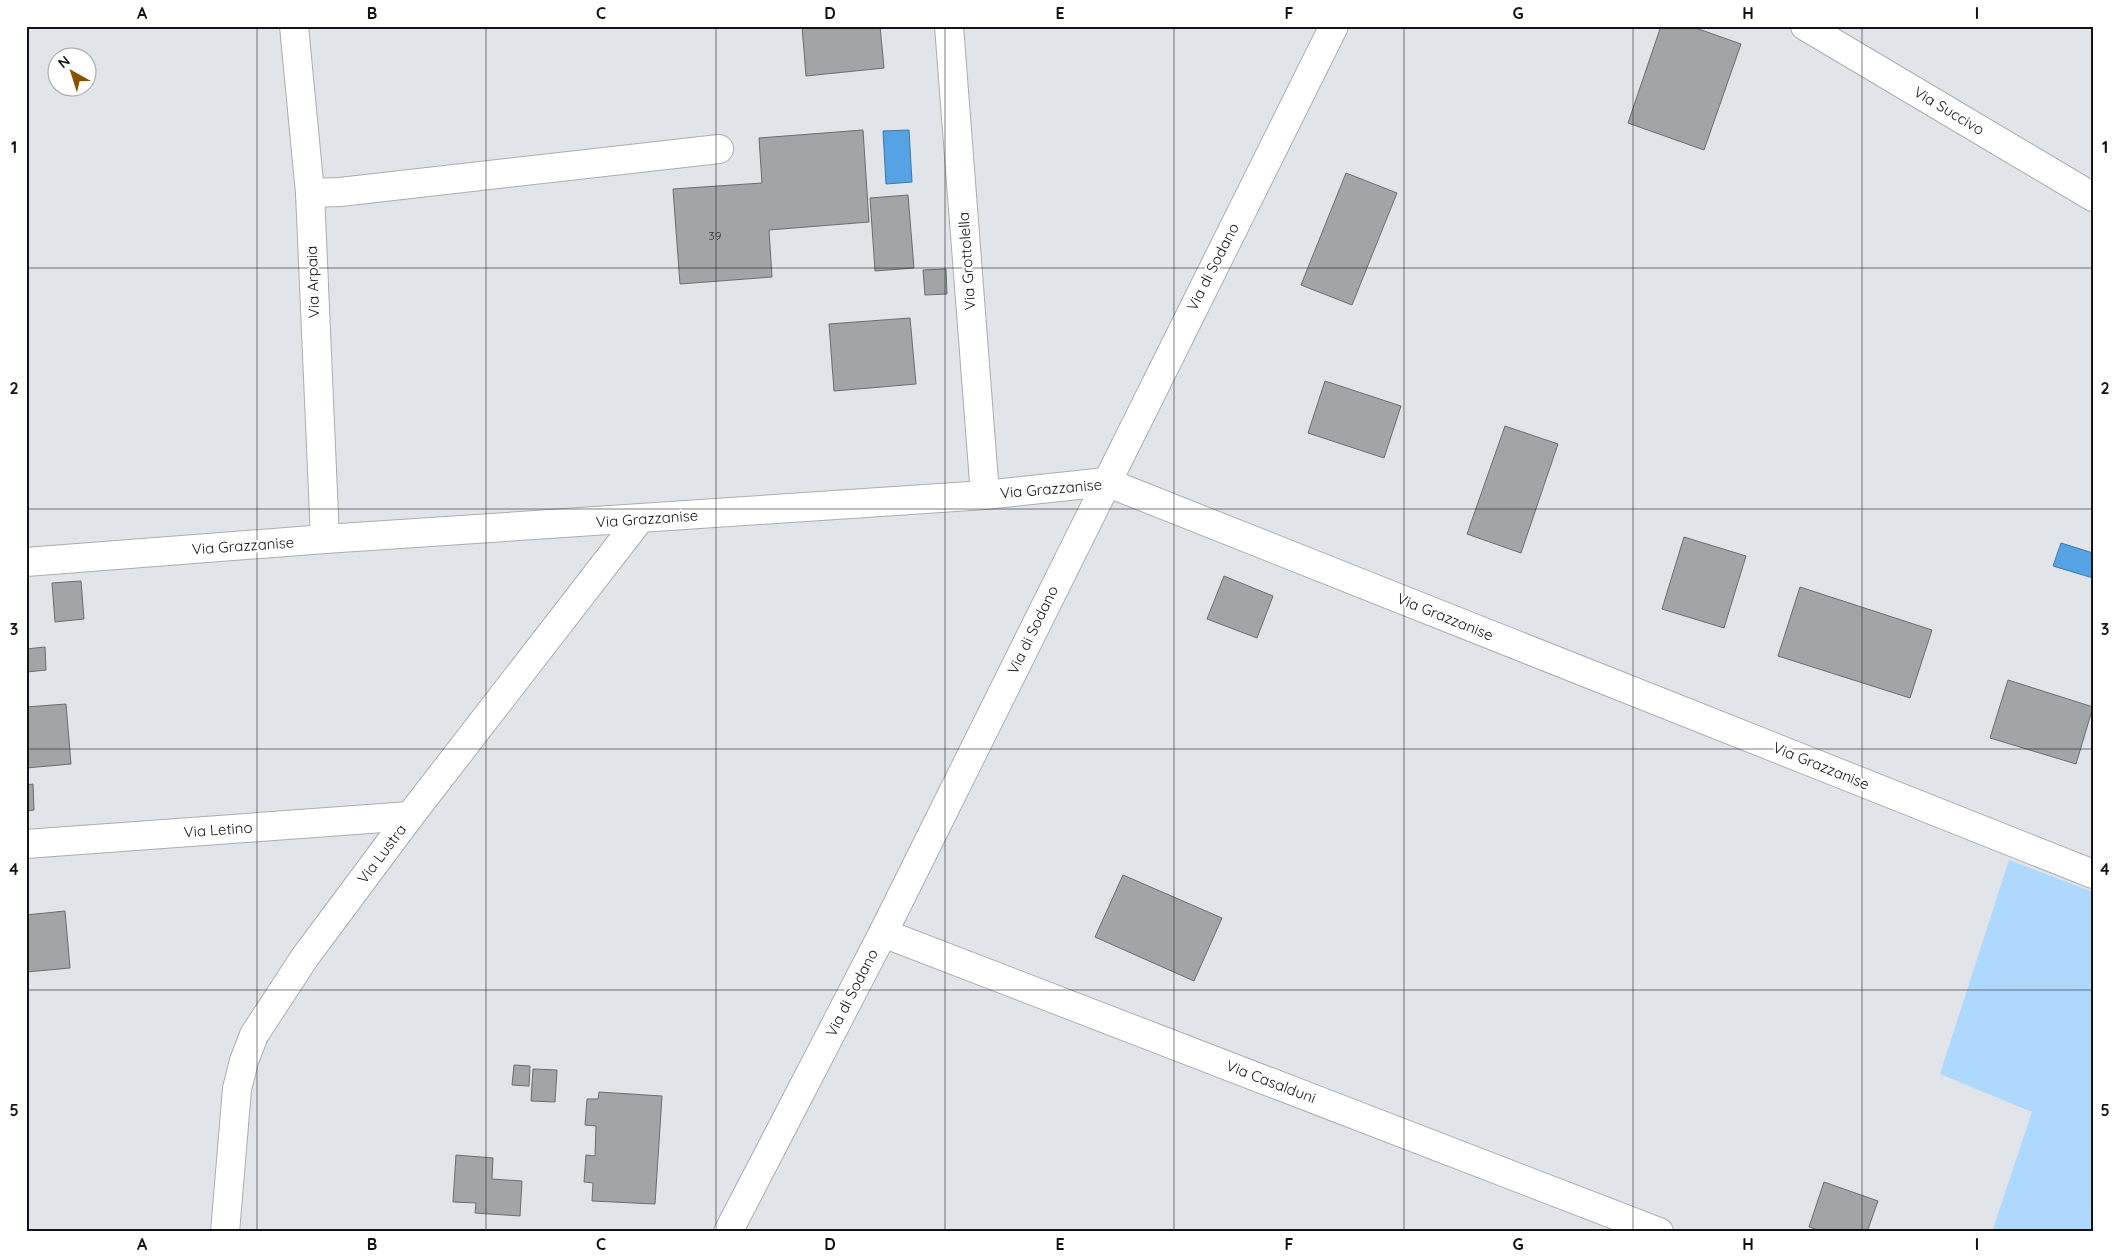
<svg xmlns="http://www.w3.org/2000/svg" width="2119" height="1258" viewBox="0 0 2119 1258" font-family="Quicksand,sans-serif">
  <rect width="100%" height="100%" fill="#e1e4e8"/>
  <!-- green -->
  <polygon fill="#afd8fe" points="2009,860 2093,892 2093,1232 1992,1232 2032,1112 1940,1074"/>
  <!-- water -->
  <g fill="#55a2e4" stroke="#4177a6">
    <polygon points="909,130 912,182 886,184 883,131"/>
    <polygon points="2061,543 2093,553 2093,578 2053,566"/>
  </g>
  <!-- building -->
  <g fill="#a2a5a8" stroke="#6a6d70">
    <polygon points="802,26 880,26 884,68 806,76"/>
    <polygon points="1661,26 1690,26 1741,44 1704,150 1628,123"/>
    <polygon points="863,130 869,222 769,230 772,277 680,284 673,189 762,183 759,138"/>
    <polygon points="1346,173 1397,193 1352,305 1301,285"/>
    <polygon points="908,195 914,268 875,271 870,198"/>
    <polygon points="946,269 947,294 925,295 923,270"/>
    <polygon points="910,318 916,384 834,391 829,324"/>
    <polygon points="1325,381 1401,406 1384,458 1308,433"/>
    <polygon points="1505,426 1558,444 1521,553 1467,534"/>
    <polygon points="1684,537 1746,556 1724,628 1662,609"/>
    <polygon points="1224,576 1273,596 1257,638 1207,619"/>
    <polygon points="81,581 84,619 55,622 52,583"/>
    <polygon points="1800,587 1932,630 1910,698 1778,656"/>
    <polygon points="45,647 46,670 27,672 26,649"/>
    <polygon points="2008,680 2093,707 2076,764 1990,738"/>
    <polygon points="66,704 71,764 26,768 26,707"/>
    <polygon points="33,784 34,810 26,811 26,785"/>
    <polygon points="1123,875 1222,918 1194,981 1095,937"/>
    <polygon points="65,911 70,968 26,972 26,915"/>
    <polygon points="514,1065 530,1066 529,1086 512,1085"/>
    <polygon points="533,1069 557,1070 555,1102 531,1101"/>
    <polygon points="599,1092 662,1096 655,1204 592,1201 593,1183 584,1182 586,1155 595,1156 596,1126 585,1125 587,1099 598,1099"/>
    <polygon points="456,1155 493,1158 492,1179 522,1181 520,1216 475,1213 476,1203 453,1202"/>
    <polygon points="1824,1182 1878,1201 1867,1232 1825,1232 1809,1227"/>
  </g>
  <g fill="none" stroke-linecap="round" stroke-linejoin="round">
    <!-- minor casing -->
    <g stroke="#aaadb0" stroke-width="30">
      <g id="minor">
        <polyline points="294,26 310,193 325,539"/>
        <polyline points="949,26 985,495"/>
        <polyline points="1805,26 2093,197"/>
        <polyline points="310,193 340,192 719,149"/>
        <polyline points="26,562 325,539 985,495 1106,482 2093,874"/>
        <polyline points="26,844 410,816"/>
        <polyline points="883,933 1659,1232"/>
        <polyline points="225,1232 237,1089 244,1061 254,1035 305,957 410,816 639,520"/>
        <polyline points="728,1232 883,933 1334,26"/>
      </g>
    </g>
    <!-- minor -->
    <use href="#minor" stroke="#fff" stroke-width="28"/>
  </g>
  <!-- grid -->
  <path fill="none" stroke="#121314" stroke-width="1" stroke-opacity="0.55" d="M257 26V1232M486 26V1232M716 26V1232M945 26V1232M1174 26V1232M1404 26V1232M1633 26V1232M1862 26V1232M26 268H2093M26 509H2093M26 749H2093M26 990H2093"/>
  <g text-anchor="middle" stroke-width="4.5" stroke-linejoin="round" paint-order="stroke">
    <!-- number labels -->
    <g font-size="12" fill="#363839">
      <text x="715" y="240">39</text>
    </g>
    <!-- street labels -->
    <g font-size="15" fill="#121314" stroke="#fff">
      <text transform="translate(1949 111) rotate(31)" y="5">Via Succivo</text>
      <text transform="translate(967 261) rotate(-94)" y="5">Via Grottolella</text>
      <text transform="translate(1213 267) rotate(-63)" y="5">Via di Sodano</text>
      <text transform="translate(313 282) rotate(-92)" y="5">Via Arpaia</text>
      <text transform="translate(1051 489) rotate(-5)" y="5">Via Grazzanise</text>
      <text transform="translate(647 519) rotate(-4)" y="5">Via Grazzanise</text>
      <text transform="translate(243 546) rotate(-4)" y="5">Via Grazzanise</text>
      <text transform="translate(1445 617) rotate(22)" y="5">Via Grazzanise</text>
      <text transform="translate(1033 630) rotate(-64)" y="5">Via di Sodano</text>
      <text transform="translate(1821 766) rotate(22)" y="5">Via Grazzanise</text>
      <text transform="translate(218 830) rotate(-4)" y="5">Via Letino</text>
      <text transform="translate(382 854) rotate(-53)" y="5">Via Lustra</text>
      <text transform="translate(852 993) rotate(-63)" y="5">Via di Sodano</text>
      <text transform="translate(1271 1082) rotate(21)" y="5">Via Casalduni</text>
    </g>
  </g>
  <!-- border -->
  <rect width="2119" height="1258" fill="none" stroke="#ffffff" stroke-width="55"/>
  <!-- north arrow -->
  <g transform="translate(72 72) rotate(321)"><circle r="24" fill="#ffffff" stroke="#a0a1a1"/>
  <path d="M0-4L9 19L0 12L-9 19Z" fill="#875100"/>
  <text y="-8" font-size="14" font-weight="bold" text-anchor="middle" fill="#121314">N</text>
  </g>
  <rect x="28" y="28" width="2064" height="1202" fill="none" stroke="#121314" stroke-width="2"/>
  <g font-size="16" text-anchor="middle" font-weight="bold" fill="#121314">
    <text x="142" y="19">A</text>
    <text x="372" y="19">B</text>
    <text x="601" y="19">C</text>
    <text x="830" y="19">D</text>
    <text x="1060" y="19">E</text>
    <text x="1289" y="19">F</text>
    <text x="1518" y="19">G</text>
    <text x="1748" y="19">H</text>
    <text x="1977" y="19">I</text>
    <text x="14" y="153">1</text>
    <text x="2105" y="153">1</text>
    <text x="14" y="394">2</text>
    <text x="2105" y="394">2</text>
    <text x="14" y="635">3</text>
    <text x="2105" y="635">3</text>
    <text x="14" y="875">4</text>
    <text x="2105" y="875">4</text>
    <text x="14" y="1116">5</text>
    <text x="2105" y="1116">5</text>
    <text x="142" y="1250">A</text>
    <text x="372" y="1250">B</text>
    <text x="601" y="1250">C</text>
    <text x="830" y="1250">D</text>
    <text x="1060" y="1250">E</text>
    <text x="1289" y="1250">F</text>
    <text x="1518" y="1250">G</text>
    <text x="1748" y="1250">H</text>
    <text x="1977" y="1250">I</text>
  </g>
</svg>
